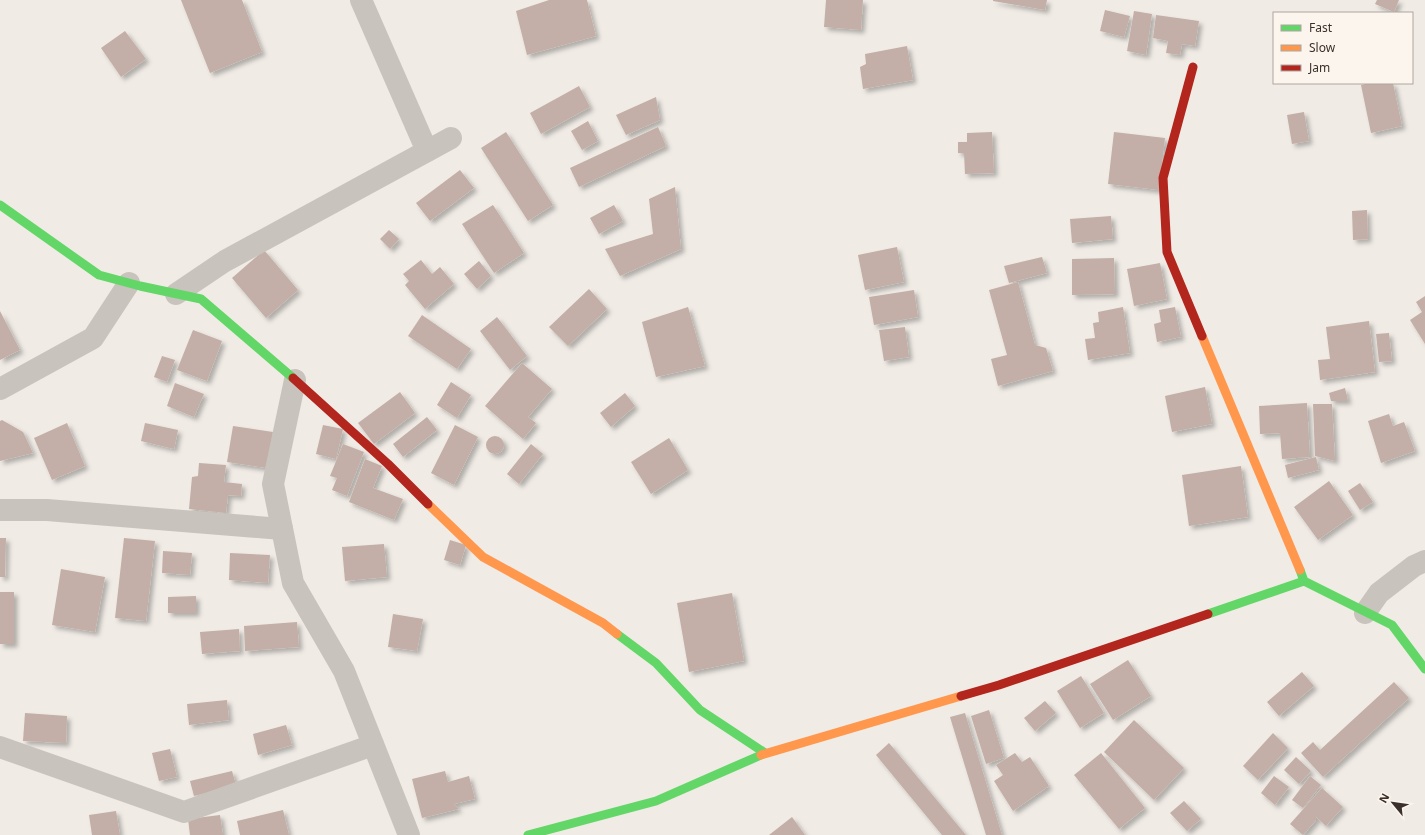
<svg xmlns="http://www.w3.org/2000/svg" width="1425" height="835" viewBox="0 0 1425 835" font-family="'Noto Sans',sans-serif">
  <defs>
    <filter id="shadow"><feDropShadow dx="3.5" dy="3.5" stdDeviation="2" flood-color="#0004"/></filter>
  </defs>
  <rect width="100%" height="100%" fill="#f0ebe5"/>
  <!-- building -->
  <g fill="#c3afa7" filter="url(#shadow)">
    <polygon points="181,0 242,0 262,52 210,73"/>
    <polygon points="549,0 587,0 596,36 527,55 516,11"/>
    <polygon points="826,0 863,0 861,30 824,27"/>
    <polygon points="993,0 1047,0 1045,10 993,1"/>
    <polygon points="1377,0 1399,0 1394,12 1375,4"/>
    <polygon points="1105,10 1130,16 1124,37 1100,31"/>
    <polygon points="1134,11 1152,14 1146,55 1127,51"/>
    <polygon points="1156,15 1199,21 1195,46 1182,44 1180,55 1166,53 1168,41 1153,38"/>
    <polygon points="125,31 146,59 121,77 101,48"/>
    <polygon points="907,46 913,80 863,89 860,67 866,64 865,54"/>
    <polygon points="1370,83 1393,83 1402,126 1371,133 1361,85"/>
    <polygon points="579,86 590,107 541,134 530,113"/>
    <polygon points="656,97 660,120 626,135 616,115"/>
    <polygon points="1304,112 1309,141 1292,144 1287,115"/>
    <polygon points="588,121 598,141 582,150 571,131"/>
    <polygon points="658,127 666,146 579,187 570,168"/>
    <polygon points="506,132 553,205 528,221 481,148"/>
    <polygon points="992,132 994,173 965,174 964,153 958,153 958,142 967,142 967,133"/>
    <polygon points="1114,132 1165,138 1159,190 1108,184"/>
    <polygon points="460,170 474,188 430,221 416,203"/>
    <polygon points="675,187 681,249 620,276 605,249 653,234 649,199"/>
    <polygon points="493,205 524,253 494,273 462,224"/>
    <polygon points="614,205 623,221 599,234 590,218"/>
    <polygon points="1367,210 1368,239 1353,240 1352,211"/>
    <polygon points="1111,216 1113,239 1072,243 1070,219"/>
    <polygon points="389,230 399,239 390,249 380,239"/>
    <polygon points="897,247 904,282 865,290 858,255"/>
    <polygon points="264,250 298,290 266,318 232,278"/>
    <polygon points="1042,257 1047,273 1009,283 1004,266"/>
    <polygon points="1114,258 1115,294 1072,295 1072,259"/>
    <polygon points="421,260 432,274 440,267 454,284 425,309 405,285 409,281 403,274"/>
    <polygon points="479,261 491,276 477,289 464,274"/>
    <polygon points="1160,263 1167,299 1134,306 1127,269"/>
    <polygon points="1018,282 1035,345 1046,348 1053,371 998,386 991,359 1007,355 989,290"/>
    <polygon points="589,289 607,309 568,346 549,327"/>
    <polygon points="914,290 918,317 874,325 869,297"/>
    <polygon points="1425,296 1425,344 1410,320 1422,312 1416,302"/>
    <polygon points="688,307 705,366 656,377 642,322"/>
    <polygon points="1123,307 1130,353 1088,360 1085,339 1095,338 1093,323 1099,322 1098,312"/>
    <polygon points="1175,307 1181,337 1157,342 1154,324 1161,322 1159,310"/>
    <polygon points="0,311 20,350 0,360"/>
    <polygon points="422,315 471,349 457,369 408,336"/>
    <polygon points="497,317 527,356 510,370 480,331"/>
    <polygon points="1369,321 1375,372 1320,380 1318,360 1330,359 1326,327"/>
    <polygon points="905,327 909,357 884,361 879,330"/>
    <polygon points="193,330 222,341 207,381 177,370"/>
    <polygon points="1389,333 1392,361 1379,362 1376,334"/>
    <polygon points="162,356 175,360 167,382 154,377"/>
    <polygon points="522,363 552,389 528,417 536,423 523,439 485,406"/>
    <polygon points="451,382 471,395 457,418 437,405"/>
    <polygon points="175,383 204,394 194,417 167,406"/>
    <polygon points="1205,387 1212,424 1172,432 1165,396"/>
    <polygon points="1345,388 1348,401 1331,401 1329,393"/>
    <polygon points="400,392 415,413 374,444 358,423"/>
    <polygon points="625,393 635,406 611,427 600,413"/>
    <polygon points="1307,403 1310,457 1282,459 1280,433 1260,434 1259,406"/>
    <polygon points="1313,404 1332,404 1335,461 1315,456"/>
    <polygon points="1389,414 1393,426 1404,422 1415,451 1381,463 1368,421"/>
    <polygon points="427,417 437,430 403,457 393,444"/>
    <polygon points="2,420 23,432 33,453 0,461 0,421"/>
    <polygon points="67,423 85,466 52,480 34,438"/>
    <polygon points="145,423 178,430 174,449 141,441"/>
    <polygon points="323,425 343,429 336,459 316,454"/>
    <polygon points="455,425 478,437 454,485 431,473"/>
    <polygon points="233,426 273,432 267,468 227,462"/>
    <circle cx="495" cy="445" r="9"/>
    <polygon points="669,438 688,470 651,494 631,462"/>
    <polygon points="343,444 364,452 347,496 332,490 337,478 330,476"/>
    <polygon points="531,444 543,454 519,484 507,474"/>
    <polygon points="1316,457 1319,470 1288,478 1285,465"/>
    <polygon points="365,459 382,466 373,488 403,499 394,520 349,502"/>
    <polygon points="199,463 226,465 224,482 242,484 241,496 228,495 226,513 189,509 192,477 198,476"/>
    <polygon points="1241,466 1248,517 1189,526 1182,475"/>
    <polygon points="1329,481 1353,515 1318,540 1294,507"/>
    <polygon points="1360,483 1373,502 1360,510 1348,491"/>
    <polygon points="0,538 6,538 5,577 0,577"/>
    <polygon points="124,538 155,541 146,621 115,618"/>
    <polygon points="450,540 466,545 460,565 444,560"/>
    <polygon points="384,544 387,577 345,581 342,547"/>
    <polygon points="163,551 192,553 190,575 162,573"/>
    <polygon points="230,553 270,555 268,583 229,580"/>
    <polygon points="61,569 105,577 95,632 52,625"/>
    <rect x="0" y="592" width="14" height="52"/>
    <polygon points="732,593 744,661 689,672 677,603"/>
    <polygon points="196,596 196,613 168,613 168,597"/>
    <polygon points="393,614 423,619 417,651 388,647"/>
    <polygon points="297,622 299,647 245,651 244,626"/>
    <polygon points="239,629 240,651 202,654 200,632"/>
    <polygon points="1128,660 1151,696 1113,720 1090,684"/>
    <polygon points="1302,672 1314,686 1279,716 1267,702"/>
    <polygon points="1081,676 1104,713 1080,728 1057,691"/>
    <polygon points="1394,682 1409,698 1323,777 1301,753 1313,742 1320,750"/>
    <polygon points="227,700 229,720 189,725 187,704"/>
    <polygon points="1045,701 1056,713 1035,731 1024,718"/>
    <polygon points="989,710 1004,758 986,764 971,716"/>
    <polygon points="25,713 67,716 66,743 23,741"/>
    <polygon points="965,713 1002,835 986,835 950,717"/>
    <polygon points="1134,720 1184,768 1154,800 1104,752"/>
    <polygon points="286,725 292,745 258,755 253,734"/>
    <polygon points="1273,733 1288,748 1258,780 1243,766"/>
    <polygon points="889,743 966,835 942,835 876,755"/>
    <polygon points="170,749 177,777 159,781 152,753"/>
    <polygon points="1015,753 1022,762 1030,757 1049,786 1013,811 994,781 1003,775 996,765"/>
    <polygon points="1101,753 1145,808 1119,829 1074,775"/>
    <polygon points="1296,757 1311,771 1299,784 1284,770"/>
    <polygon points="232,771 236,785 194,796 190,781"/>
    <polygon points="445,771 448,782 469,776 475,799 454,804 459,809 422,818 412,779"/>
    <polygon points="1274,776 1289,787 1275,805 1261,793"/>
    <polygon points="1310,776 1321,785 1303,808 1292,800"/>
    <polygon points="1322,788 1343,807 1326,826 1316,817 1316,820 1303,835 1290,824"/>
    <polygon points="1184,801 1201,819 1187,831 1170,813"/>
    <polygon points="283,810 289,835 240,835 237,821"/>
    <polygon points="116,811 120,835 92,835 89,815"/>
    <polygon points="220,815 223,835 190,835 188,819"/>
    <polygon points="792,817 805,835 769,835"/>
  </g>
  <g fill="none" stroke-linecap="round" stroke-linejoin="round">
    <!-- street -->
    <g stroke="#c9c3be" stroke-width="22">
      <polyline points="361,0 427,151"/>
      <polyline points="176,294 225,261 451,138"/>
      <polyline points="295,380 273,484 293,583 344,671 409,835"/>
      <polyline points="0,389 93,338 129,283"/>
      <polyline points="0,510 47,510 282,529"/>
      <polyline points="1365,613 1379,593 1414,566 1425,561"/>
      <polyline points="0,747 184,812 373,745"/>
    </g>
    <!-- fast -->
    <g stroke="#63d668" stroke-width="9">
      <polyline points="0,205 99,275 140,286 201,299 293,378"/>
      <polyline points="1300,570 1304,581 1392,625 1425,669"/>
      <polyline points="1208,614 1304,581"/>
      <polyline points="617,634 656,663 700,710 765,753"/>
      <polyline points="528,835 656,801 761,755"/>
    </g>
    <!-- slow -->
    <g stroke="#ff974d" stroke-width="9">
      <polyline points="1202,336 1300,570"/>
      <polyline points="428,504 483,557 603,623 617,634"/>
      <polyline points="761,755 961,696"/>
    </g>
    <!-- jam -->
    <g stroke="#b3261e" stroke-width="9">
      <polyline points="1193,67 1163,178 1167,252 1202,336"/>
      <polyline points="293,378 388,464 428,504"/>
      <polyline points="961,696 999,685 1208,614"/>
    </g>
  </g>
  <!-- legend -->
  <rect x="1273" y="12" width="140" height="72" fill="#fbf5ee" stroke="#aea6a0"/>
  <rect x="1281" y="25" width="20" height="6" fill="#63d668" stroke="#aea6a0"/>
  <text x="1309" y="32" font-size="12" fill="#3b302b">Fast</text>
  <rect x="1281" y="45" width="20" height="6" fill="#ff974d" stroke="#aea6a0"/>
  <text x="1309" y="52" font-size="12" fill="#3b302b">Slow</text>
  <rect x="1281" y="65" width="20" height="6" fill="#b3261e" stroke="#aea6a0"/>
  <text x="1309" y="72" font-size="12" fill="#3b302b">Jam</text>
  <!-- north arrow -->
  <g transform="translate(1393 803) rotate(299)" stroke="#fbf5ee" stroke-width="3" paint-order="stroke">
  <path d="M0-3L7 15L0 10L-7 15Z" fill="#3b302b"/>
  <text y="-6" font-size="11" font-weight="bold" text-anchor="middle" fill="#3b302b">N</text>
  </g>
</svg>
